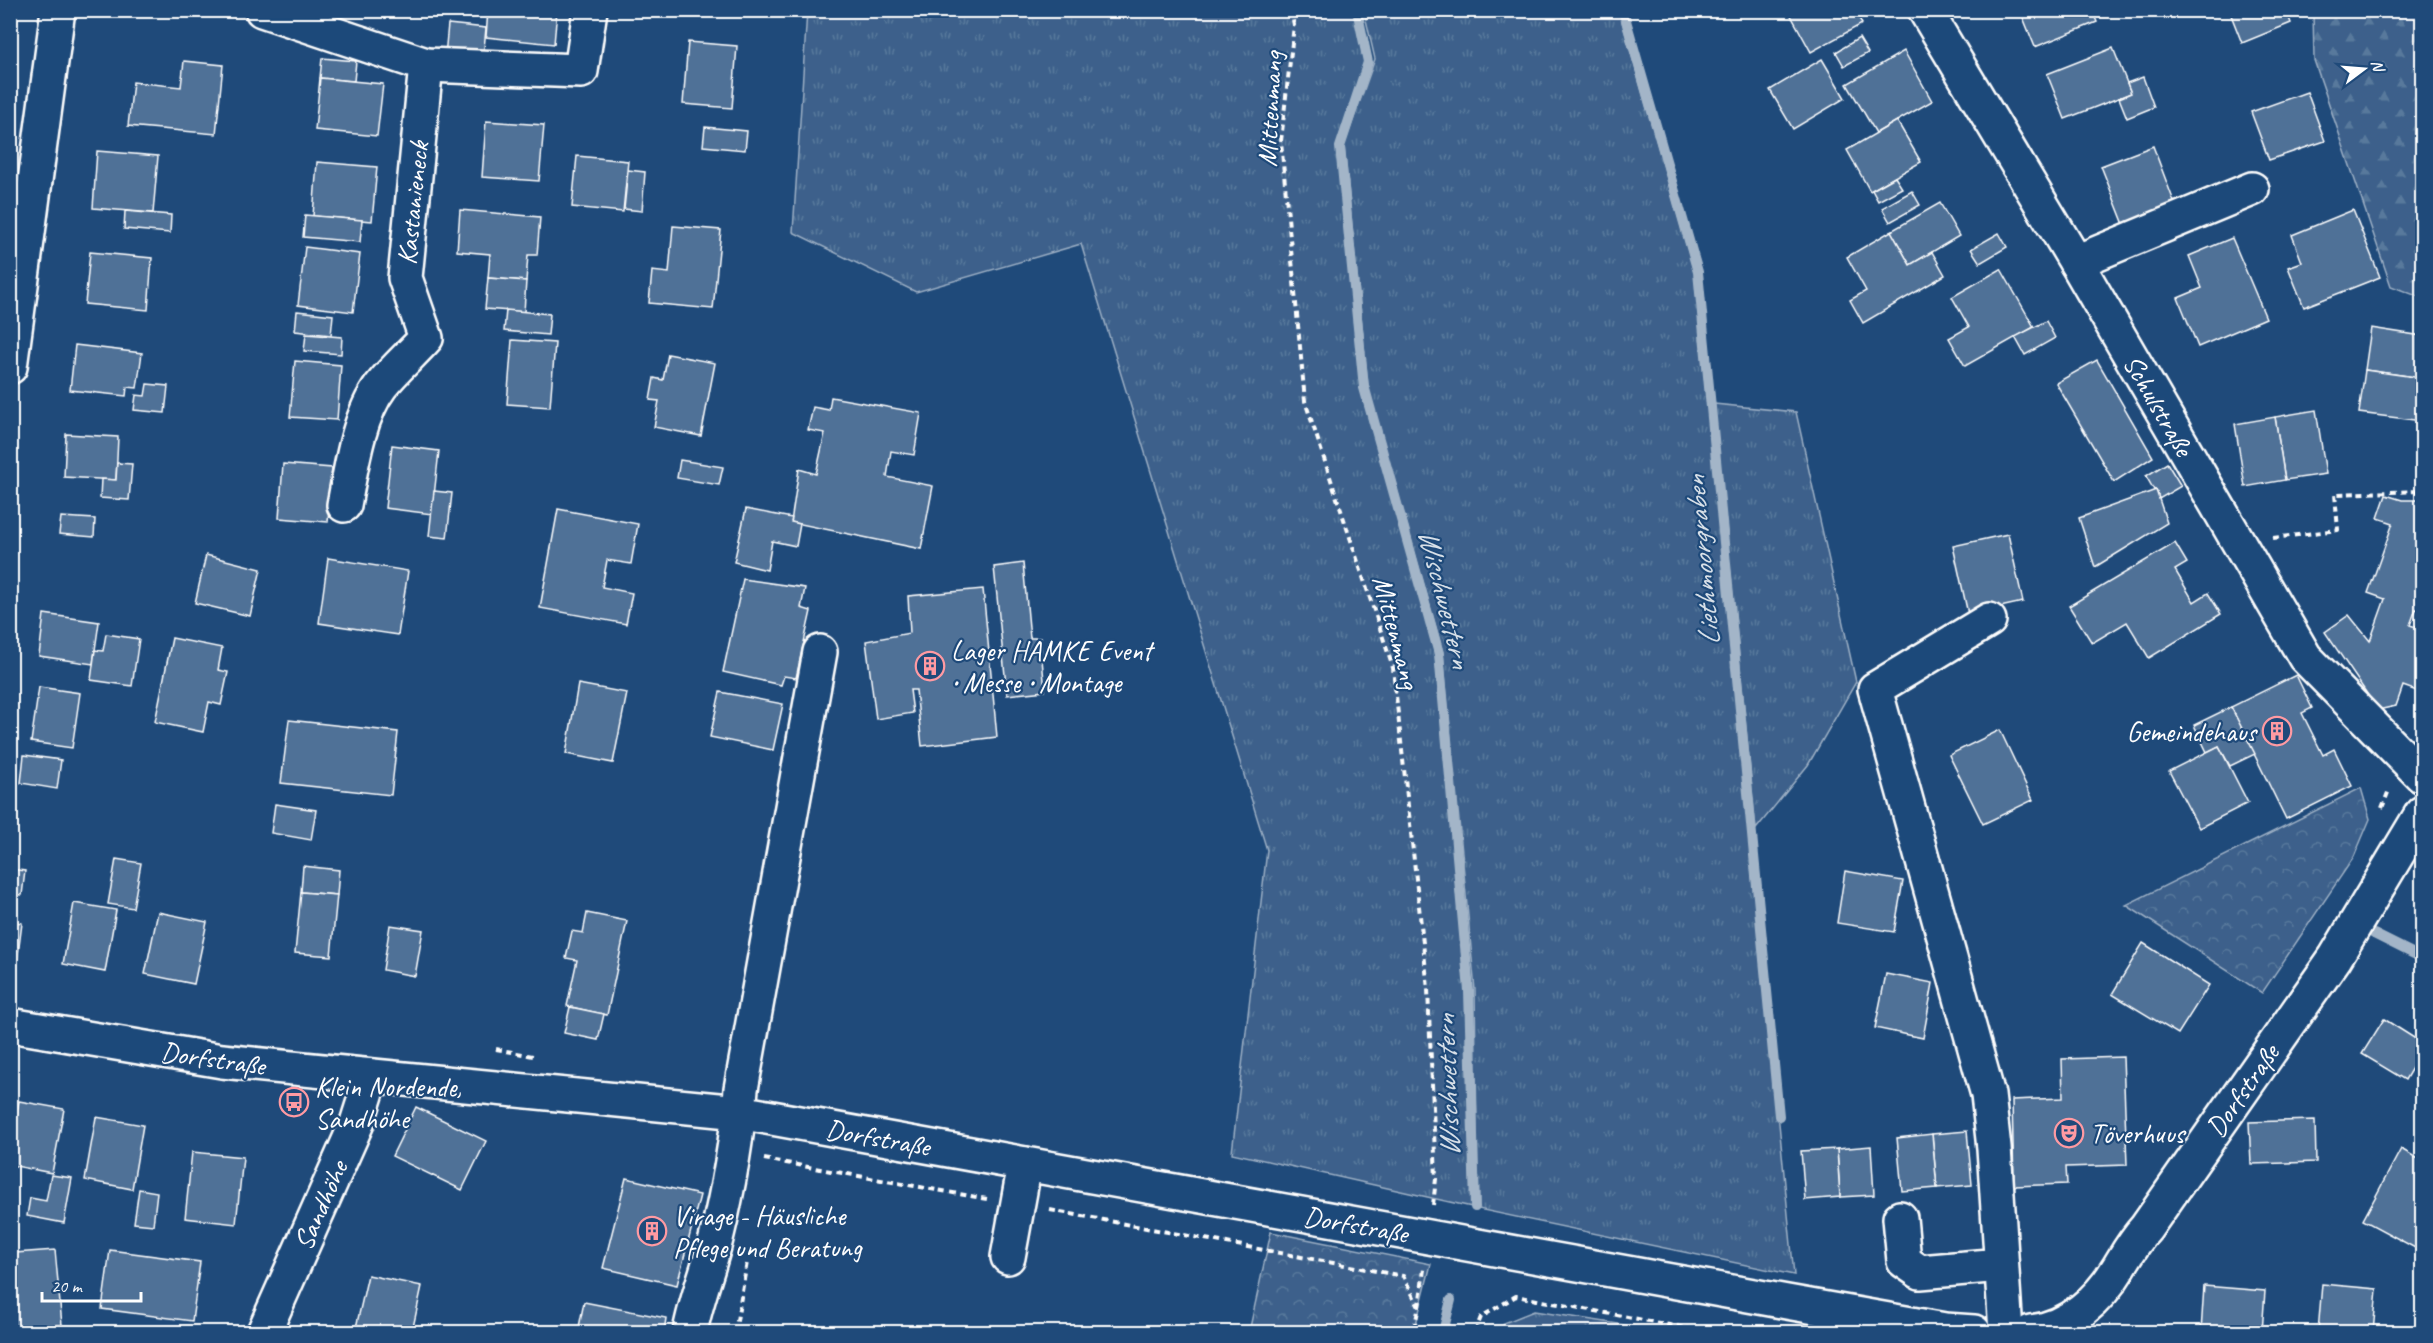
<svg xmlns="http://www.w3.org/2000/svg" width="2433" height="1343" viewBox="0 0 2433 1343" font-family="Caveat,sans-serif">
  <defs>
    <pattern id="grass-tufts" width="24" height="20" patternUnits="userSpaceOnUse" patternTransform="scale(1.5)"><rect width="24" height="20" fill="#3c618b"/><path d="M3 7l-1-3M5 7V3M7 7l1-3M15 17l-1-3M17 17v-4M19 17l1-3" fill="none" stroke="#59799c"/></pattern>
    <pattern id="forest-firs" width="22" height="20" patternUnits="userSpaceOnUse" patternTransform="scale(1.5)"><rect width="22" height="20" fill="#3c618b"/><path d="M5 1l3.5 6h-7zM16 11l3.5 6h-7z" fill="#59799c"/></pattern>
    <pattern id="park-crowns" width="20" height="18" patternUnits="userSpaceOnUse" patternTransform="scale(1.5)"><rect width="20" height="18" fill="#3c618b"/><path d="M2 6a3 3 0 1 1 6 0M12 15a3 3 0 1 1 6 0" fill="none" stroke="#59799c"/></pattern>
  </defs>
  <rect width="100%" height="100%" fill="#1f4a7a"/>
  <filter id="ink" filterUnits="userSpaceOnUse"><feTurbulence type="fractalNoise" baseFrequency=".0167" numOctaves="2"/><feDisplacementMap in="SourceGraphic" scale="12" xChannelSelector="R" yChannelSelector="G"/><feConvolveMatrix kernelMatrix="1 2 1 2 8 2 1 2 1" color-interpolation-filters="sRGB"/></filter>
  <g filter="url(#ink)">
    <!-- grass -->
    <g fill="url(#grass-tufts)" stroke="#9eb0c5" stroke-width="1.5">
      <polygon points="807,11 1354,11 1365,61 1338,144 1361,387 1436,654 1466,988 1472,1207 1232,1153 1267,850 1081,244 916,292 793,232"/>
      <polygon points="1364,11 1619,11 1695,275 1794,1275 1478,1209 1475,990 1443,652 1368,384 1344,146 1375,59"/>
      <polygon points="1714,404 1796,412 1856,682 1808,765 1756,829"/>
      <polygon points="1534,1311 1670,1332 1500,1332 1504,1323"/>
    </g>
    <!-- forest -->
    <polygon fill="url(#forest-firs)" stroke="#9eb0c5" stroke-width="1.5" points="2313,11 2422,11 2422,298 2391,286 2314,60"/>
    <!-- park -->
    <g fill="url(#park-crowns)" stroke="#9eb0c5" stroke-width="1.5">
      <polygon points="2361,788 2370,819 2354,857 2262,993 2126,905"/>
      <polygon points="1271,1232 1431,1264 1414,1332 1249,1332"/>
    </g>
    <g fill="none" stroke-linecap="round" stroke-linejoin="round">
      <!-- stream -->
      <g stroke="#a3b5c8" stroke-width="10">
        <polyline points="1357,10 1368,62 1340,147 1364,388 1439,654 1469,991 1475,1207"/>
        <polyline points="1623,10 1698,272 1779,1116"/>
        <polyline points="2374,934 2422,958"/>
        <polyline points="1443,1332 1451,1300"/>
      </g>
    </g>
    <!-- building -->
    <g fill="#507197" stroke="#fff" stroke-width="1.5">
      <polygon points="488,10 557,10 554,44 486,37"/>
      <polygon points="1788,10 1855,10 1862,24 1811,52"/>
      <polygon points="2020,10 2092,10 2097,22 2035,47"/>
      <polygon points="2229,10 2286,10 2291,23 2242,43"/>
      <polygon points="448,24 486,28 483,59 445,56"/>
      <polygon points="1859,38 1868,53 1844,66 1836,52"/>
      <polygon points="688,42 737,46 732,108 683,104"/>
      <polygon points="2113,48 2131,93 2065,119 2047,74"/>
      <polygon points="1904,51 1932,101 1876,133 1847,84"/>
      <polygon points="322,58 356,61 354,81 320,78"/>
      <polygon points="1822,59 1845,98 1793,129 1770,90"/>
      <polygon points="184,61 223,65 216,134 128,126 133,82 181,87"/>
      <polygon points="2143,77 2154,107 2127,118 2119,98 2131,93 2127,83"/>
      <polygon points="320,78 383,84 377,136 315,130"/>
      <polygon points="2307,92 2325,141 2269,160 2251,112"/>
      <polygon points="486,121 544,125 539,181 482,177"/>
      <polygon points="1897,121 1921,162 1870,191 1847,150"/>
      <polygon points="705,127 747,131 745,150 703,146"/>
      <polygon points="2153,146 2176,207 2125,227 2101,166"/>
      <polygon points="97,151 158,156 153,213 93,208"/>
      <polygon points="577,156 628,161 623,212 572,207"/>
      <polygon points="317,162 377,167 372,221 313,216"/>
      <polygon points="628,170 645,172 642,211 624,209"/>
      <polygon points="1895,177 1902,188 1878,201 1872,190"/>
      <polygon points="1912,191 1920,205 1890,222 1882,208"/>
      <polygon points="1940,203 1959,236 1910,265 1891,231"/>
      <polygon points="460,210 540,217 537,255 528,255 526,281 488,278 490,254 457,251"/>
      <polygon points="2353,210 2380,277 2304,307 2288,267 2302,262 2292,235"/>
      <polygon points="125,211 171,215 170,233 124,229"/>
      <polygon points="305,215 362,220 360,242 303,237"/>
      <polygon points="673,226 721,230 713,309 649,303 652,271 669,273"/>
      <polygon points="1891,231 1910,265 1932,252 1945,275 1863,323 1850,300 1866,291 1847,257"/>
      <polygon points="1999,233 2007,247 1980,263 1971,249"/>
      <polygon points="2232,238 2266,318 2198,347 2178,298 2202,288 2189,256"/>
      <polygon points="305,247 360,254 353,312 298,305"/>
      <polygon points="90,252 152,258 148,310 85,304"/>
      <polygon points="2001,269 2034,327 1965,366 1949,338 1969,327 1952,297"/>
      <polygon points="488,278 526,281 524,312 485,309"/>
      <polygon points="506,310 550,314 548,335 504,331"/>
      <polygon points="297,311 333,315 331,335 295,331"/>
      <polygon points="2046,321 2055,338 2025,355 2015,337"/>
      <polygon points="2371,328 2422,336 2422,378 2365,370"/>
      <polygon points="306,334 342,337 341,354 304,351"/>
      <polygon points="512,340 555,343 550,407 507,404"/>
      <polygon points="75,345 142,353 137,388 127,387 126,396 70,390"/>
      <polygon points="668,354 715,363 701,436 654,427 659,401 650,400 654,378 663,380"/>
      <polygon points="2097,360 2153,457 2114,482 2056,383"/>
      <polygon points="295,361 341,365 337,420 290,417"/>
      <polygon points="2365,370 2422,378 2422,421 2359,413"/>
      <polygon points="147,384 168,386 165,413 134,410 136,395 145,396"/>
      <polygon points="831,397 921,413 914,455 891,451 887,477 933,486 921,549 791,522 799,469 816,474 825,433 808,430 813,407 829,410"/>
      <polygon points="2316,410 2326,474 2285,480 2275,417"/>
      <polygon points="2275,417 2285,480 2245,487 2235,424"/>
      <polygon points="66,434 118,437 116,480 64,477"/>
      <polygon points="392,445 439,451 432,514 385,508"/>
      <polygon points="680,460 723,467 719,485 677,478"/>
      <polygon points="117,463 132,464 129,500 100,498 101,479 116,480"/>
      <polygon points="2167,463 2181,486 2159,499 2156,490 2154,490 2146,476"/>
      <polygon points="283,464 332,468 328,522 279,518"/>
      <polygon points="2156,490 2167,523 2095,567 2079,518"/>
      <polygon points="434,491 452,493 447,538 429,536"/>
      <polygon points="2386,495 2402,500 2422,500 2422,601 2419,610 2416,609 2410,625 2422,629 2422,693 2403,686 2396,706 2378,710 2325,632 2349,615 2370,641 2385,599 2368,593 2393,523 2378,518"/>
      <polygon points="558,509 638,524 631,564 607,560 602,587 632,593 626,624 540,608"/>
      <polygon points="746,509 792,518 791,522 800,524 796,546 772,541 767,570 734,562"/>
      <polygon points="61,517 95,519 94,537 59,534"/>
      <polygon points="2008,534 2023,602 1968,614 1953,546"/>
      <polygon points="2175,543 2187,563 2175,570 2194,602 2208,593 2221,614 2149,658 2127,622 2092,643 2069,606"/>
      <polygon points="206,555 261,569 250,616 195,603"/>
      <polygon points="328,558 408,571 398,635 319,623"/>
      <polygon points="1023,563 1030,638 1040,638 1045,691 1007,695 994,567"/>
      <polygon points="743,579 805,588 801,608 811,611 796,678 784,676 781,685 723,672"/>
      <polygon points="983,589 997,737 922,746 916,690 910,690 913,713 876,719 866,641 910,633 908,596"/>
      <polygon points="44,614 99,622 93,664 39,656"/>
      <polygon points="106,634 139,639 132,686 91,680 95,650 103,651"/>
      <polygon points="172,638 222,648 218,670 228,672 221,705 209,702 203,732 155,722"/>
      <polygon points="2296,675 2312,708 2302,713 2323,755 2334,749 2352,786 2286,819 2231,707"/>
      <polygon points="578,684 627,693 613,763 566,754"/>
      <polygon points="39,687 80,693 72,748 31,742"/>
      <polygon points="720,692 783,704 773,750 710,737"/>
      <polygon points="2231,707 2255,754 2230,766 2219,746 2207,752 2194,725"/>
      <polygon points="289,720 398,732 391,795 281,783"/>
      <polygon points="2000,730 2033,800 1983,824 1949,755"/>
      <polygon points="2219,746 2248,803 2199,828 2169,771"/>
      <polygon points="24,755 61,760 57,789 21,783"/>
      <polygon points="275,804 316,810 311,840 271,833"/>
      <polygon points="116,859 141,863 133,908 108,904"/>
      <polygon points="303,866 339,870 337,895 301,892"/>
      <polygon points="10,869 25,871 22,895 10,894"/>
      <polygon points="1845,871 1903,881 1894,932 1837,923"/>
      <polygon points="301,892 337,895 331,956 295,953"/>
      <polygon points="74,903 116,910 105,972 63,964"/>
      <polygon points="158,912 207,922 194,984 145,974"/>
      <polygon points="587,913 627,921 607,1015 567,1006 577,960 566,958 572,931 583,933"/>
      <polygon points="10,921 22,923 16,970 10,969"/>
      <polygon points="390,925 423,930 415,976 383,970"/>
      <polygon points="2143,943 2209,985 2178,1034 2112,994"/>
      <polygon points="1886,974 1933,983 1923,1038 1875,1028"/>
      <polygon points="570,1007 604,1014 598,1040 564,1033"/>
      <polygon points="2384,1019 2422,1043 2422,1051 2405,1080 2362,1054"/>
      <polygon points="2123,1057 2127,1165 2066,1167 2067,1184 2014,1186 2012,1100 2063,1098 2062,1059"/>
      <polygon points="19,1101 64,1109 52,1173 10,1165 10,1148"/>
      <polygon points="416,1107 486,1141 462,1190 392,1156"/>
      <polygon points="96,1117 143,1125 132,1189 85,1180"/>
      <polygon points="2315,1120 2316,1162 2251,1164 2249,1122"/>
      <polygon points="1967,1131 1972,1185 1937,1188 1932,1134"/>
      <polygon points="1932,1134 1937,1188 1902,1191 1897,1138"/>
      <polygon points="1871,1146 1874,1195 1840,1197 1837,1149"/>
      <polygon points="1837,1149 1840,1197 1805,1200 1801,1151"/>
      <polygon points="2401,1149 2422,1161 2422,1239 2417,1249 2363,1220"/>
      <polygon points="192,1152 243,1157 236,1224 185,1218"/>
      <polygon points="51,1175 72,1178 64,1223 27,1216 30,1198 46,1201"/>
      <polygon points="626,1178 700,1195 677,1285 603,1268"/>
      <polygon points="139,1189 157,1192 153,1225 134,1223"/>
      <polygon points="55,1250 62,1325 10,1329 10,1276 17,1275 15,1253"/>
      <polygon points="110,1250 200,1262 192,1321 102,1309"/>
      <polygon points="368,1275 422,1286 412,1332 355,1332"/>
      <polygon points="2322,1284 2377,1289 2373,1332 2318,1332"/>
      <polygon points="2204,1286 2265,1291 2262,1332 2201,1332"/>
      <polygon points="584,1302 666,1318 664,1332 578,1332"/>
    </g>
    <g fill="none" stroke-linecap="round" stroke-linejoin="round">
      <!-- minor casing -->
      <g stroke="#fff" stroke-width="38">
        <g id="minor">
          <polyline points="262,10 426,65 581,71 590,10"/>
          <polyline points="1925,10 2076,262 2305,657 2422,776"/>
          <polyline points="2076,262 2252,189"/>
          <polyline points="10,367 58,10"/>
          <path d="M344 505C351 469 358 416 381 386 394 369 412 354 426 338L405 278 426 65"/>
          <polyline points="1989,620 1875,689 1988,1095 1994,1148 2006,1332"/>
          <polyline points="10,1025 222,1061 739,1112 1787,1302 1945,1330 1974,1332"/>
          <polyline points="1900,1218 1904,1261 1920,1272 2001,1265"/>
          <polyline points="1008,1257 1025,1164"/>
          <polyline points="264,1332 357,1123 372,1076"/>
          <path d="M690 1332C696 1300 708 1271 716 1239 728 1190 737 1140 741 1089L820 652"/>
          <path d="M2031 1332C2069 1328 2100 1299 2119 1267 2128 1252 2134 1241 2146 1228L2335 958 2422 813"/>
        </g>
      </g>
      <!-- path -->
      <g stroke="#fff" stroke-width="4" stroke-dasharray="6 4.5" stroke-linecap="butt">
        <polyline points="1291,10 1294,25 1281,141 1305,401 1393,668 1428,989 1436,1179 1433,1205"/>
        <polyline points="2273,538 2338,530 2335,494 2422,491"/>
        <polyline points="2382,808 2389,790"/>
        <polyline points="496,1049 533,1056"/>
        <polyline points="764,1159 987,1199"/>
        <polyline points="1050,1210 1403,1276 1419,1307 1413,1332"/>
        <polyline points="1419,1307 1424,1269"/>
        <polyline points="735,1332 747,1262"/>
        <polyline points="1475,1332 1481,1317 1516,1296 1707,1332"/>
      </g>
      <!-- minor -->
      <use href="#minor" stroke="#1f4a7a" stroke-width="33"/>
    </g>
  </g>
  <!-- icons -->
  <defs>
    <g id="building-ring" transform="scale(1.5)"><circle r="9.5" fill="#1f4a7a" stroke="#ff9aa2" stroke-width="1.5"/><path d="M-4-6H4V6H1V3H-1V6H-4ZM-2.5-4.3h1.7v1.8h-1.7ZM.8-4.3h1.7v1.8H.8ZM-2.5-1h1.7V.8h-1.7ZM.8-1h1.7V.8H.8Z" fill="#ff9aa2"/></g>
    <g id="bus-ring" transform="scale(1.5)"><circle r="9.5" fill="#1f4a7a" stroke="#ff9aa2" stroke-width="1.5"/><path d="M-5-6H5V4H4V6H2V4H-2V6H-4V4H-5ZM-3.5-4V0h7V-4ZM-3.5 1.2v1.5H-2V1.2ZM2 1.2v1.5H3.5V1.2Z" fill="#ff9aa2"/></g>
    <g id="theatre-ring" transform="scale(1.5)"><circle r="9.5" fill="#1f4a7a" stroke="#ff9aa2" stroke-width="1.5"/><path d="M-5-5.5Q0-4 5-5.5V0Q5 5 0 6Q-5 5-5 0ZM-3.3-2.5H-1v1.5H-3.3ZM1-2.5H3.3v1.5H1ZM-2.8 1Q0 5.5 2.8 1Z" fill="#ff9aa2"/></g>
  </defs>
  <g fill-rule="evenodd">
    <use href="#building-ring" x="930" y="666"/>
    <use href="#building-ring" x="2277" y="731"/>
    <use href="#bus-ring" x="294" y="1102"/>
    <use href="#theatre-ring" x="2069" y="1133"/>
    <use href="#building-ring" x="652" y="1231"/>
  </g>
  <g text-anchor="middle" stroke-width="4.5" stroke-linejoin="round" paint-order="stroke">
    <!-- street labels -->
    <g font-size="28" fill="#fff" stroke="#1f4a7a">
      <text transform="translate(1269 109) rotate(-87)" y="10">Mittenmang</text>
      <text transform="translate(412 203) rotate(-84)" y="10">Kastanieneck</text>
      <text transform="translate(2159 405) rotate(60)" y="10">Schulstraße</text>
      <text transform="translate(1397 632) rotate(75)" y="10">Mittenmang</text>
      <text transform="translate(213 1058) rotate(8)" y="10">Dorfstraße</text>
      <text transform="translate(2242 1090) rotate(-55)" y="10">Dorfstraße</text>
      <text transform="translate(878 1137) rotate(10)" y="10">Dorfstraße</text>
      <text transform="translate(320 1205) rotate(-66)" y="10">Sandhöhe</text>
      <text transform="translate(1356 1224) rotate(10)" y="10">Dorfstraße</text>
    </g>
    <!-- poi labels -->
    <g font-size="28" fill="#fff" stroke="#1f4a7a" text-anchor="start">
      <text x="951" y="660">Lager HAMKE Event<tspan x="951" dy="32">• Messe • Montage</tspan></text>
      <text x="2256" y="741" text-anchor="end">Gemeindehaus</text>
      <text x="315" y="1096">Klein Nordende,<tspan x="315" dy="32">Sandhöhe</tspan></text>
      <text x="2090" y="1143">Töverhuus</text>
      <text x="673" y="1225">Virage - Häusliche<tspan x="673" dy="32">Pflege und Beratung</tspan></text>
    </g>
    <!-- water labels -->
    <g font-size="30" font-style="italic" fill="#d8e0e8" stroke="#1f4a7a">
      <text transform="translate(1702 561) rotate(-95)" y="10">Liethmoorgraben</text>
      <text transform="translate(1445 598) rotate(76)" y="10">Wischwettern</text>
      <text transform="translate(1447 1086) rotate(-92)" y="10">Wischwettern</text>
    </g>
  </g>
  <!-- margin -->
  <rect width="2433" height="1343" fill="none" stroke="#1f4a7a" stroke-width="36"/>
  <rect x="18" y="18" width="2397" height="1307" fill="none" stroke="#fff" stroke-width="2" filter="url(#ink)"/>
  <!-- north arrow -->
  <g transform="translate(2364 69) rotate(74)" stroke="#1f4a7a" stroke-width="4.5" paint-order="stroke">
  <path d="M0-4.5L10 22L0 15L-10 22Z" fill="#ffffff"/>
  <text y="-9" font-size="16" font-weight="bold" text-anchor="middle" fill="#ffffff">N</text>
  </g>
  <!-- scale -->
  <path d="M42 1292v9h99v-9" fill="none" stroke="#ffffff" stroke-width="3"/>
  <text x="51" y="1292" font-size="18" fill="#ffffff" stroke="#1f4a7a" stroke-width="4.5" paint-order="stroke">20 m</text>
</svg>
